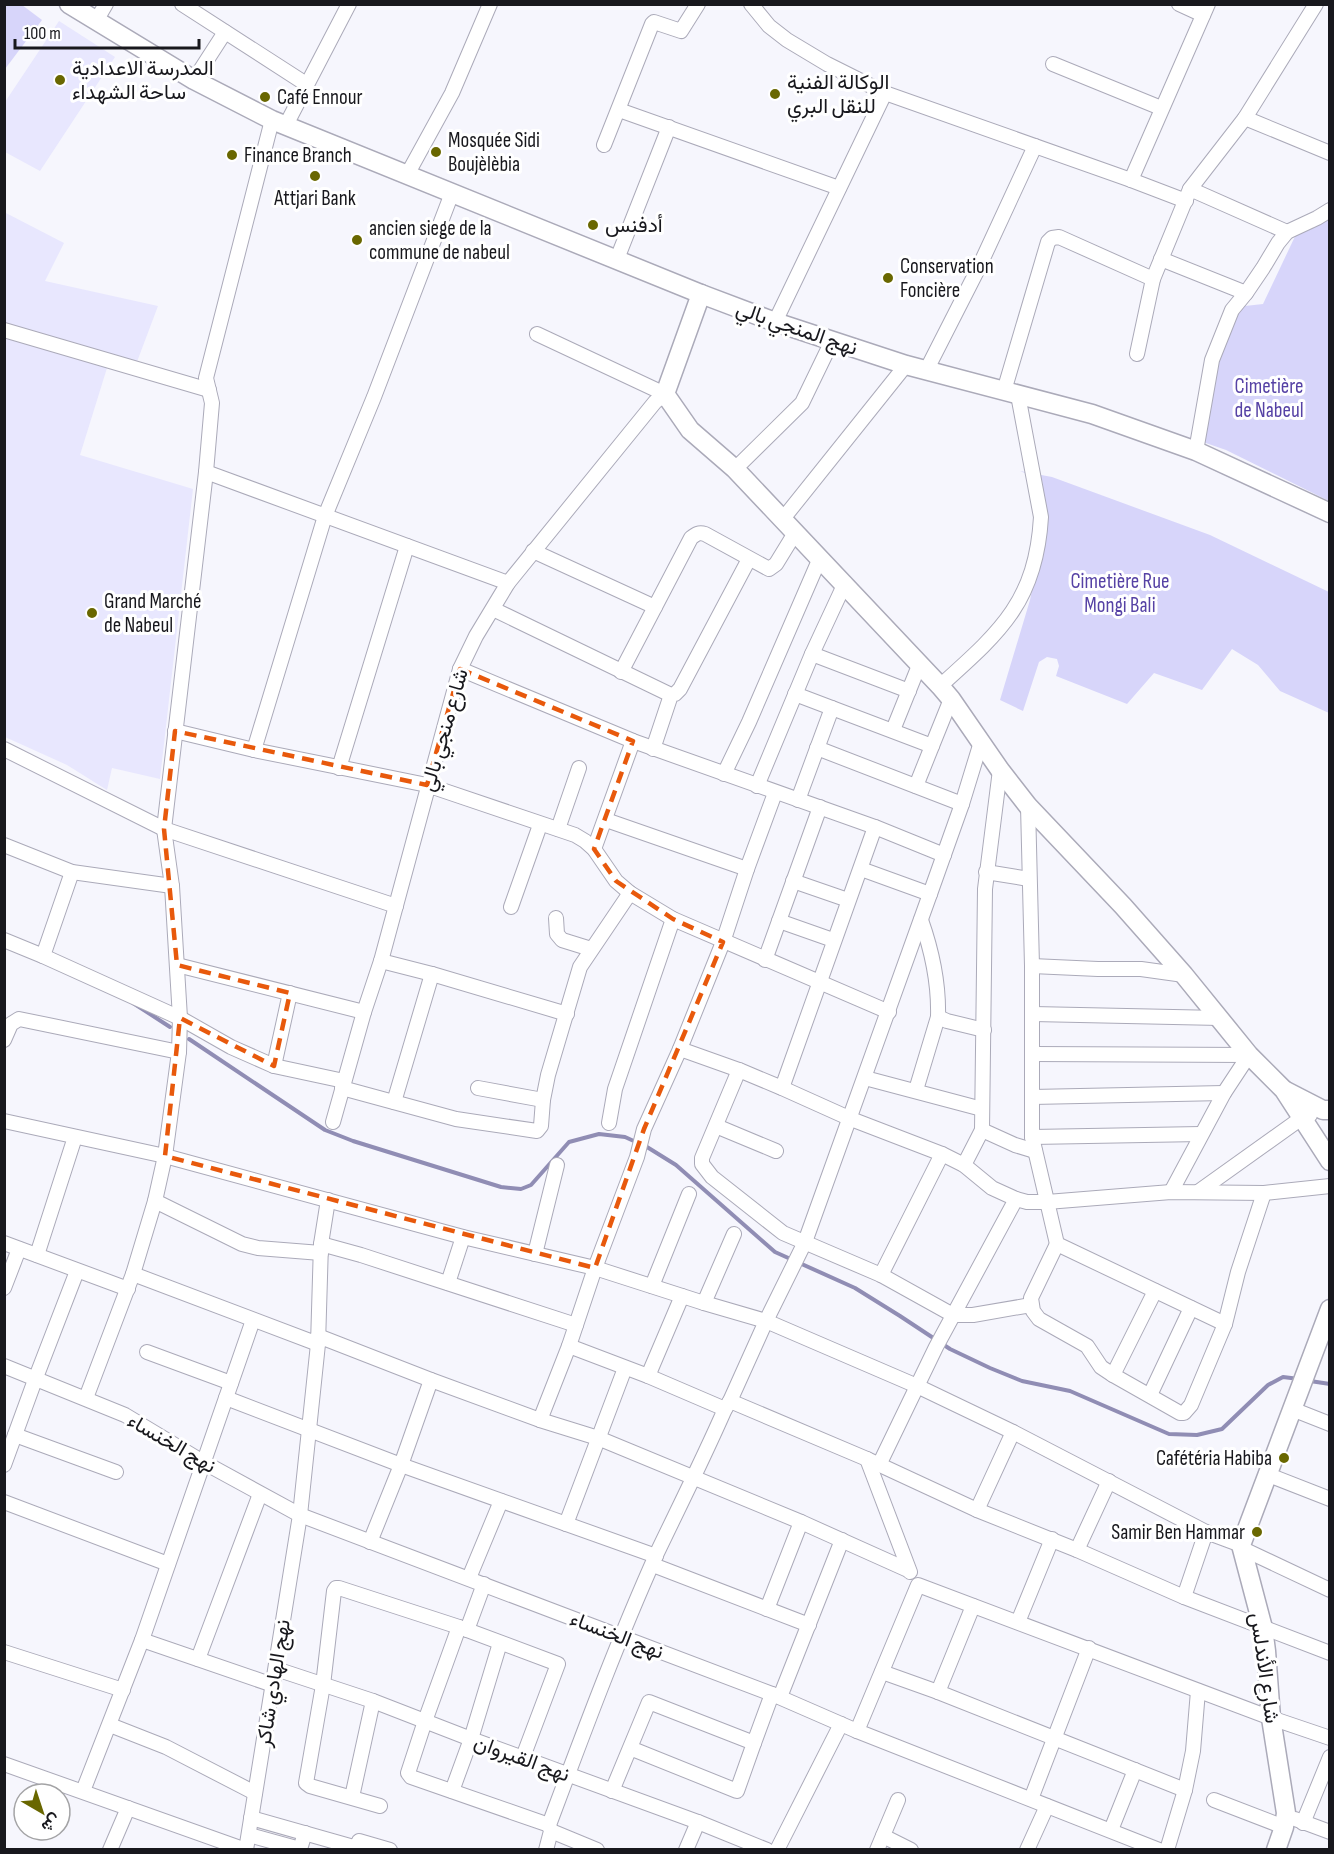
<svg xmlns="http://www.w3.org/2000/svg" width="1334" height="1854" viewBox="0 0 1334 1854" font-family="'Sofia Sans Condensed',Vazirmatn,sans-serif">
  <rect width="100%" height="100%" fill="#f6f6fd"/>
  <!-- built -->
  <g fill="#e8e7fe">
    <polygon points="59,21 115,57 40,171 5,152 5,102"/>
    <polygon points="4,212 64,243 45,281 158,306 132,375 107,368 80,455 193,489 160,779 112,768 107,790 67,765 5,737"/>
  </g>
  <!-- green -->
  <g fill="#d7d5fa">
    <polygon points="5,4 22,5 42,20 5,69"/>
    <polygon points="1329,215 1329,501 1226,450 1200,441 1217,349 1238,314 1236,307 1263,304 1299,228"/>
    <polygon points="1020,471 1052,477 1210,535 1329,592 1329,713 1280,691 1258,665 1232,649 1202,690 1154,673 1127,704 1056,676 1059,666 1057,659 1047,657 1039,662 1023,711 1000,700 1030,600 1045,524 1042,480"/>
  </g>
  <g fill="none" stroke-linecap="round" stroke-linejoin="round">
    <!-- stream -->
    <g stroke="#908db4" stroke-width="4">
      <polyline points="133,1003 170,1027"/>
      <polyline points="189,1039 325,1130 353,1141 501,1187 521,1189 531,1185 569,1142 599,1134 625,1137 647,1147 676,1165 775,1252 855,1288 900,1316 950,1349 990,1368 1022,1381 1070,1391 1169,1434 1197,1435 1222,1429 1268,1385 1283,1377 1299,1379"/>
      <polyline points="1310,1381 1330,1384"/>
    </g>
    <!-- minor casing -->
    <g stroke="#abaab9" stroke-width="16">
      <g id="minor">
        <polyline points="182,4 306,84"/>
        <polyline points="751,4 769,26 787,40 827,64 885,93 1131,180 1186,201"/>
        <polyline points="1179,4 1203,15"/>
        <polyline points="96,21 106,4"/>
        <polyline points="1053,64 1161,108"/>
        <polyline points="194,80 225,32"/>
        <polyline points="619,110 839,188"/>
        <polyline points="1245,118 1330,153"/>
        <polyline points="286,125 349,4"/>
        <polyline points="604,145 652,24 654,22 681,31 698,4"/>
        <polyline points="407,175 452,93 490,4"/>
        <polyline points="1131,180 1208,4"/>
        <polyline points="1190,189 1287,232"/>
        <polyline points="617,259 669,127"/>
        <polyline points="1161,259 1246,293"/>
        <polyline points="775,322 885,93"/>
        <polyline points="4,330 209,390"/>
        <polyline points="1137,354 1153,279 1190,189 1245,118 1316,4"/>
        <polyline points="926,371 979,267 1035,146"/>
        <polyline points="1004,391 1048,242 1052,238 1059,237 1153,279"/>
        <polyline points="1196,451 1212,360 1232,310 1246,293 1263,268 1278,243 1287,232 1317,218 1330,210"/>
        <polyline points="735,469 802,403 832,341"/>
        <polyline points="206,472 508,583"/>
        <polyline points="782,520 906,365"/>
        <polyline points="533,551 655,607"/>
        <polyline points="493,609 671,695"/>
        <polyline points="812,654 909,691"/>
        <polyline points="460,669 633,741 875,827 944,855"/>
        <path d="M621 672 691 538C696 534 699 532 705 534L769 569 776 564 795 533"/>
        <path d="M940 686C1000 632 1036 602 1041 517L1018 395"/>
        <polyline points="795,694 932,746 951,699"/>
        <polyline points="893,730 920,663"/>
        <polyline points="175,731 254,750 427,785 575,835 585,841 594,849 616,881 630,893 673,919 889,1012"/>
        <polyline points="817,748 962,804"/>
        <polyline points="4,749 164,829 396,906"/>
        <polyline points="653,749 671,695 675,694 680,689 749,559"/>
        <polyline points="254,750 325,516 374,397 452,193"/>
        <polyline points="339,768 407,546"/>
        <polyline points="724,774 749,722 820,558"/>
        <polyline points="757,786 812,654 845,583"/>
        <polyline points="916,786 932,746"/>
        <polyline points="798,800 832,708"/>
        <polyline points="1028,806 1032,966 1032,1137 1057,1244 1225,1324"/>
        <polyline points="606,820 747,869"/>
        <polyline points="558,829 579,768"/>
        <polyline points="4,845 72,872 172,886"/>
        <polyline points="594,849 633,741"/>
        <polyline points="861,869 930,894"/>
        <polyline points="72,872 43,956 180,1018 231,1047 274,1066 344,1081"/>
        <polyline points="986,872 1029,879"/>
        <polyline points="793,881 848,900"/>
        <polyline points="511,907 540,825"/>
        <polyline points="556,918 557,934 562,940 591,949"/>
        <path d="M921 920C932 951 939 983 938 1017"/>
        <polyline points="779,921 833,940"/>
        <polyline points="4,940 43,956"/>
        <polyline points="765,960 820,807"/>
        <polyline points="381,961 432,974 567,1014"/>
        <polyline points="177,965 364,1012"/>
        <polyline points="1032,966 1098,969 1141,969 1184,975"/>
        <polyline points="1033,1014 1220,1018"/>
        <polyline points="4,1040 11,1024 19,1019 179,1052"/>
        <polyline points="680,1049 739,1070 782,1088 851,1119 942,1154 964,1165 992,1188 1016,1199 1027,1202 1047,1202 1171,1192 1264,1193 1330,1186"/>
        <polyline points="1033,1054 1249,1055"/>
        <polyline points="274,1066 290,993"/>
        <polyline points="739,1070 702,1158 702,1164 712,1177 783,1233 881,1275 953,1315 973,1315 1031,1305"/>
        <polyline points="865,1078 982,1109"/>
        <polyline points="342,1088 456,1119 537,1131 541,1126 543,1100 548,1075 580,967 630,893"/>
        <polyline points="478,1088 543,1100"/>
        <polyline points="782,1088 875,827"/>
        <polyline points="916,1090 938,1017 947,1021 984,1030"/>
        <polyline points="1032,1097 1224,1093"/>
        <polyline points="394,1102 432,974"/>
        <polyline points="4,1121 165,1156 463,1237 595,1268 704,1303 766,1321 917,1386 1013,1432 1206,1532 1241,1545"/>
        <polyline points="333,1122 364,1012 381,961 460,669 476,636 508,583 655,402 665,394 537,334"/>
        <polyline points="609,1123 615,1089 673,919"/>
        <polyline points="716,1126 776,1151"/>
        <polyline points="982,1130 1015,1145 1035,1151"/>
        <polyline points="1032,1137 1201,1134"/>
        <polyline points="964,1165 982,1130 985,889 1000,770"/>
        <polyline points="1171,1192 1224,1093 1249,1055"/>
        <polyline points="1198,1192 1303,1117 1310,1115"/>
        <polyline points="155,1201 242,1244 258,1248 321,1253"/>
        <polyline points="4,1243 128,1289"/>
        <polyline points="321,1244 361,1255 576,1325"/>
        <polyline points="1057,1244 1031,1298 1033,1311 1039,1319 1087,1346 1101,1367 1113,1375 1180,1413 1184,1413 1191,1405 1225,1324 1238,1272 1264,1193"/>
        <polyline points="535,1254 557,1165"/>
        <polyline points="37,1255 75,1137"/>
        <polyline points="133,1274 318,1344"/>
        <polyline points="881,1275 942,1154"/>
        <polyline points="448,1283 463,1237"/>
        <polyline points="652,1286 689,1194"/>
        <polyline points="4,1288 19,1249"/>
        <polyline points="704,1303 734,1234"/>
        <polyline points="318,1336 431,1380 540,1420 598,1438 801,1522 908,1570"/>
        <polyline points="147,1352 231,1383"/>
        <polyline points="4,1366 125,1415 203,1462 300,1515 772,1694 857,1731 1159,1850"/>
        <polyline points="1113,1375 1155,1291"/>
        <polyline points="648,1376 682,1296"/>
        <polyline points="1150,1395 1191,1308"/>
        <polyline points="86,1398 133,1274 155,1201 165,1156 179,1052 180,1018 172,886 164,829 206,472 212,403 206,378 272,120"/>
        <polyline points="226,1398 401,1465 656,1556"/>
        <polyline points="730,1401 867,1459 977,1510 1077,1550 1184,1597 1330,1653"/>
        <polyline points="725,1409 730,1401 766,1321 805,1242 930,894 962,804 981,742"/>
        <polyline points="1292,1409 1330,1424"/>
        <polyline points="540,1420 569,1346 595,1268 637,1157 644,1129 680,1049 723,942 747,869 775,793"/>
        <polyline points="15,1435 116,1472"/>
        <polyline points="867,1459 910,1572"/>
        <polyline points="4,1465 35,1380 77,1271"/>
        <polyline points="879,1465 936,1347 1016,1199"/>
        <polyline points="1266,1474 1330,1499"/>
        <polyline points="4,1502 168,1564"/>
        <polyline points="977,1510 1013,1432"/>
        <polyline points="566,1524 625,1368"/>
        <polyline points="370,1542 401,1465 431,1380"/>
        <polyline points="1241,1548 1330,1590"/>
        <polyline points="1077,1550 1109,1481"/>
        <polyline points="653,1565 809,1625"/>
        <polyline points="469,1578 501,1501"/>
        <polyline points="1184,1597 1206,1532"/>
        <polyline points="767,1609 801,1522"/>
        <polyline points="1018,1622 1052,1539"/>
        <polyline points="459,1627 425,1721 408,1773 411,1777 549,1825"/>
        <polyline points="467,1630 484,1584"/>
        <polyline points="142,1640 273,1685"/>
        <polyline points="4,1652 123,1690"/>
        <polyline points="198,1659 260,1494"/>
        <polyline points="276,1669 373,1701 471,1739 698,1822 767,1850"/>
        <polyline points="882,1672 938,1692 1185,1790"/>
        <polyline points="938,1692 973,1606"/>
        <polyline points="780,1697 842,1540"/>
        <polyline points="110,1725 166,1747 255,1793"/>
        <polyline points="857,1731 918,1585 1271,1718 1330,1738"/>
        <polyline points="754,1743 772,1694"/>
        <polyline points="4,1764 246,1850"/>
        <polyline points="83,1791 142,1640 253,1320"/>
        <polyline points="452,1791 471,1739 500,1643"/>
        <polyline points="612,1791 649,1702 754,1743 737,1791 630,1748"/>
        <polyline points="352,1797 373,1701"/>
        <polyline points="1031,1799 1089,1648"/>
        <polyline points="1214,1800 1284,1827"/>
        <polyline points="380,1806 310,1786 306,1783 323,1685 334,1591 336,1588 339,1588 459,1627 558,1664 523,1757"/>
        <polyline points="251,1818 357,1848 359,1841 390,1850"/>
        <polyline points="1295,1819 1330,1832"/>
        <polyline points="1303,1823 1330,1757"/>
        <polyline points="1111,1830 1135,1770"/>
        <polyline points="551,1831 597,1850"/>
        <polyline points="249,1835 300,1849 305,1833"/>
        <polyline points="883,1836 911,1850"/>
        <polyline points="110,1850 128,1808"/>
        <polyline points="246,1850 300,1515 318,1344 321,1244 328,1200"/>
        <path d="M546 1850 551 1831 549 1825C583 1734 617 1642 657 1553 680 1505 704 1457 725 1409L648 1376 569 1346"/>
        <polyline points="686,1850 698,1822"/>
        <polyline points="777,1850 841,1724"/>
        <polyline points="877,1850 898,1800"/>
        <polyline points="1027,1850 1047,1806"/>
        <polyline points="1167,1850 1185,1790 1193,1751 1198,1691"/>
      </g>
    </g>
    <!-- tertiary casing -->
    <g stroke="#abaab9" stroke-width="21">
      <g id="tertiary">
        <polyline points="69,4 194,80 272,120 701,294 775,322 906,365 1092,414 1196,451 1330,513"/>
        <polyline points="701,294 665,394 690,430 735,469 940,686 951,699 1000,770 1028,806 1123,906 1184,975 1249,1055 1284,1090 1330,1161"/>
        <polyline points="1286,1091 1323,1110 1330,1110"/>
        <polyline points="1276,1850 1284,1827 1286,1813 1271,1718 1266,1651 1263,1628 1241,1545 1330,1309"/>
      </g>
    </g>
    <!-- minor -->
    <use href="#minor" stroke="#fff" stroke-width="14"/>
    <!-- tertiary -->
    <use href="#tertiary" stroke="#fff" stroke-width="18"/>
  </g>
  <!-- marked area -->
  <path fill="none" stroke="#e8590c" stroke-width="4.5" stroke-dasharray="12 8" stroke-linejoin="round" d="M460 669 633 741 594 849 616 881 673 919 723 942 644 1129 595 1268 165 1156 180 1018 274 1066 290 993 177 965 164 829 175 731 427 785Z"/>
  <!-- markers -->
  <g fill="#696700" stroke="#fff" stroke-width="2">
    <circle cx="60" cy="80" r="6"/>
    <circle cx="775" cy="94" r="6"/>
    <circle cx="265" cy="97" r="6"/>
    <circle cx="436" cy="152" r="6"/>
    <circle cx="232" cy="155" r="6"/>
    <circle cx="315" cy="176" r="6"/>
    <circle cx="593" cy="225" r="6"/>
    <circle cx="357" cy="240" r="6"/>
    <circle cx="888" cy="278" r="6"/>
    <circle cx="92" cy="613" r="6"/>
    <circle cx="1284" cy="1458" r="6"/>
    <circle cx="1257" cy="1532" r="6"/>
  </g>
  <g text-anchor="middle" stroke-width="6" stroke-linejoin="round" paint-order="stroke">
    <!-- poi labels -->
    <g font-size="21" fill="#18181d" stroke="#fff" text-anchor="start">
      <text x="72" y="75">المدرسة الاعدادية<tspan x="72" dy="24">ساحة الشهداء</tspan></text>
      <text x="787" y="89">الوكالة الفنية<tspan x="787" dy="24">للنقل البري</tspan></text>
      <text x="277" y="104">Café Ennour</text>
      <text x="448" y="147">Mosquée Sidi<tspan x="448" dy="24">Boujèlèbia</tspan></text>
      <text x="244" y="162">Finance Branch</text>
      <text x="315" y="205" text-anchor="middle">Attjari Bank</text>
      <text x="605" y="232">أدفنس</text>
      <text x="369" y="235">ancien siege de la<tspan x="369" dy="24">commune de nabeul</tspan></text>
      <text x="900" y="273">Conservation<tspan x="900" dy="24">Foncière</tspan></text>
      <text x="104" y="608">Grand Marché<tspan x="104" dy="24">de Nabeul</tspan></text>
      <text x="1272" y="1465" text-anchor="end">Cafétéria Habiba</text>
      <text x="1245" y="1539" text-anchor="end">Samir Ben Hammar</text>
    </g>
    <!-- street labels -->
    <g font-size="21" fill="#18181d" stroke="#fff">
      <text transform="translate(797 328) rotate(19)" y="7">نهج المنجي بالي</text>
      <text transform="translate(444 730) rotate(-74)" y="7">شارع منجي بالي</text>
      <text transform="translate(172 1443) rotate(30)" y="7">نهج الخنساء</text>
      <text transform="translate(617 1635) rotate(21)" y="7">نهج الخنساء</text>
      <text transform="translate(1265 1668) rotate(82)" y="7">شارع الأندلس</text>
      <text transform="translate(273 1683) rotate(-81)" y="7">نهج الهادي شاكر</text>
      <text transform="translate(522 1758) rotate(20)" y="7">نهج القيروان</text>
    </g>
    <!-- park labels -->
    <g font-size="21" fill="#5642a5" stroke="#fff">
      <text x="1269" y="393">Cimetière<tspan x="1269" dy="24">de Nabeul</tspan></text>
      <text x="1120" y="588">Cimetière Rue<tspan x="1120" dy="24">Mongi Bali</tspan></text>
    </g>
  </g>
  <!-- border -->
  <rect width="1334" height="1854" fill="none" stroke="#18181d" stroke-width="12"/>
  <!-- north arrow -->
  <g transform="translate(42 1812) rotate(141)"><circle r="28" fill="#ffffff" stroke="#a3a3a5" stroke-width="1.5"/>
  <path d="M0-4.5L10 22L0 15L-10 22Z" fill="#696700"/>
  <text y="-9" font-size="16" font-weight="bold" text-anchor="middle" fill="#18181d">ش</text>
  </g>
  <!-- scale -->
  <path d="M15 39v9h184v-9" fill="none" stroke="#18181d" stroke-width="3"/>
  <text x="24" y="39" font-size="18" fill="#18181d" stroke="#ffffff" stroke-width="4.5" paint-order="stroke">100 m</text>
</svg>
